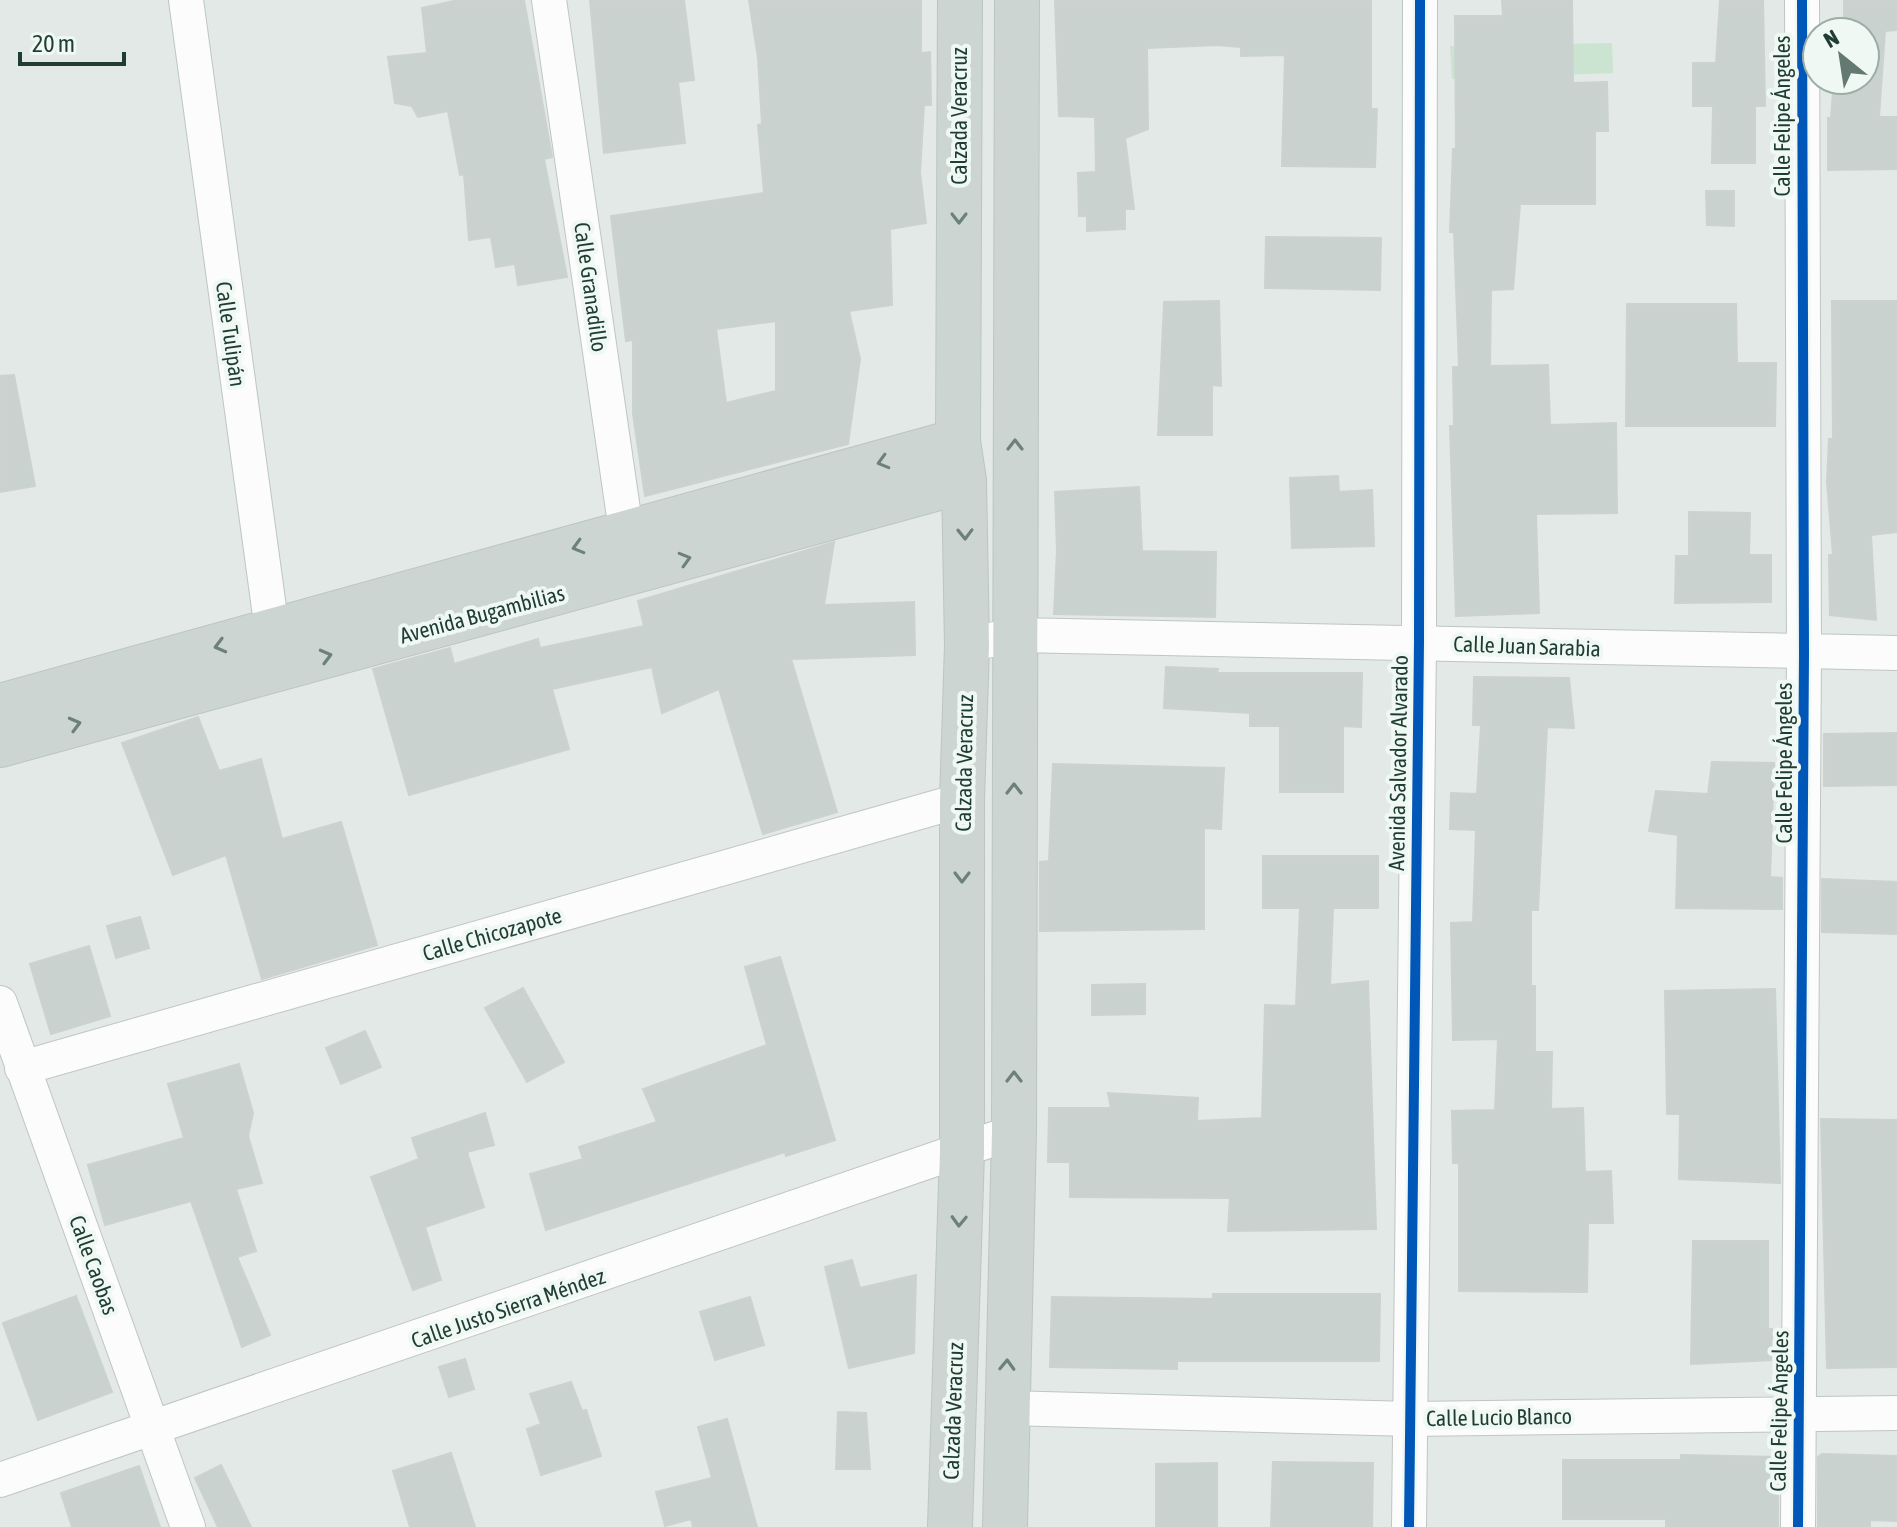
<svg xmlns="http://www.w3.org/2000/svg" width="1897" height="1527" viewBox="0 0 1897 1527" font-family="'Asap Condensed',sans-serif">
  <rect width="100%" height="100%" fill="#e2e9e6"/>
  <!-- green -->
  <polygon fill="#cae4d1" points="1612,43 1613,73 1452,79 1450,46"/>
  <!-- building -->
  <g fill="#cad2cf" stroke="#cbd2cf" stroke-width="2" fill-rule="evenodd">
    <polygon points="458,0 524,0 552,157 544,159 567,277 518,285 515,264 496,267 491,237 469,240 464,174 460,175 448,111 418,117 412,106 395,103 388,57 427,53 422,8"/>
    <polygon points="590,0 684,0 694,80 678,82 685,143 604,153"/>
    <path d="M749 0H921V53L930 52 931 105H924L920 173 926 223 890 229 892 305 849 311 860 359 848 444 645 496 633 414V340L626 341 611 216 764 193 758 125 762 124 758 58ZM776 321V391L726 403 716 329Z"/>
    <polygon points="1055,0 1371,0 1371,109 1377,109 1375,167 1282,166 1285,55 1241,56 1241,47 1217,45 1147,48 1148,129 1125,138 1134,209 1125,209 1125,229 1087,231 1087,216 1079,216 1078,173 1096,172 1095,117 1059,116"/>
    <polygon points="1502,0 1572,0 1573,83 1607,82 1608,131 1595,131 1595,204 1520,204 1513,289 1491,290 1490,366 1548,365 1550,425 1616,423 1617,513 1536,514 1539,613 1456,616 1450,426 1454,426 1453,367 1459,367 1454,232 1450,232 1453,149 1456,149 1455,16 1503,16"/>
    <polygon points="1720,0 1763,0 1765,106 1755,106 1755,163 1712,163 1713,106 1693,106 1693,63 1716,63"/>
    <polygon points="1844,0 1897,0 1897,30 1885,31 1879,117 1897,117 1897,169 1828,170 1828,118 1831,118 1834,80 1865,80 1865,32 1844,32"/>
    <polygon points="1706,191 1734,191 1734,226 1707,225"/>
    <polygon points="1266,237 1381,238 1380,290 1265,288"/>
    <polygon points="1219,301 1221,386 1212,385 1212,435 1158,435 1164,302"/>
    <polygon points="1832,301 1897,301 1897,532 1871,535 1876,620 1830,615 1829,555 1833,555 1827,482 1829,439 1833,439"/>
    <polygon points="1627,304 1736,304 1737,363 1776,363 1775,426 1626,426"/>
    <polygon points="14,375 35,486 0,492 0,376"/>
    <polygon points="1338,476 1339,492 1372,490 1374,546 1292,548 1290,478"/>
    <polygon points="1139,487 1142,551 1216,552 1215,617 1054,614 1057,550 1055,492"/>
    <polygon points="1689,512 1750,513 1749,555 1771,555 1771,602 1675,603 1676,556 1689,556"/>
    <polygon points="834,542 824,605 914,602 915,655 791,659 837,812 763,834 719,689 662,713 652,667 552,689 569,749 409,795 373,669 450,648 454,664 538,639 540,648 644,626 638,601"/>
    <polygon points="1166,667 1218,669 1217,673 1362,673 1361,727 1343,726 1343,792 1280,792 1280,726 1250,726 1250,713 1164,708"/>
    <polygon points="1474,677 1569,678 1574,728 1547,727 1538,910 1531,910 1531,986 1535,986 1535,1052 1552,1052 1551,1109 1583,1108 1585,1172 1611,1171 1613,1223 1588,1223 1587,1292 1459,1291 1459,1163 1453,1163 1452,1111 1495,1110 1498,1039 1453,1040 1451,923 1473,922 1476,830 1450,829 1451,793 1477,794 1481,725 1473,725"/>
    <polygon points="198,717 219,771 261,759 282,839 341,822 377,945 262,979 226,855 173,875 122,743"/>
    <polygon points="1897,733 1897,785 1824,786 1824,734"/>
    <polygon points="1712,762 1774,763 1770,877 1782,878 1782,909 1676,908 1678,835 1649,831 1656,791 1708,794"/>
    <polygon points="1053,764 1224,768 1221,829 1204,828 1204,929 1040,931 1040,862 1049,861"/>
    <polygon points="1263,856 1378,856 1378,908 1333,908 1330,985 1368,981 1376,1229 1228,1231 1230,1198 1070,1197 1070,1162 1048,1162 1049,1108 1111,1108 1108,1093 1198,1098 1197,1121 1262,1118 1265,1005 1296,1006 1300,908 1263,908"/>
    <polygon points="1822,879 1897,882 1897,934 1822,932"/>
    <polygon points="140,917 149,948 116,958 107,926"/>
    <polygon points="89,946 110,1016 51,1034 30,964"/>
    <polygon points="780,957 835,1140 786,1156 785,1152 546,1230 530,1174 583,1159 579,1147 657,1122 643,1089 767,1045 745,967"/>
    <polygon points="1145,984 1145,1014 1092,1015 1092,985"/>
    <polygon points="523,988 564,1062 527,1082 485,1008"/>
    <polygon points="1775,989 1780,1183 1679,1179 1680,1114 1667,1114 1665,991"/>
    <polygon points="365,1031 381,1067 341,1084 326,1048"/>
    <polygon points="239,1064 253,1113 248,1136 262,1183 236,1189 256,1251 237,1257 270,1335 242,1347 191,1201 105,1225 88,1165 184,1138 168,1084"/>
    <polygon points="485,1113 494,1145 467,1152 484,1207 425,1227 441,1280 413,1290 371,1177 419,1159 412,1138"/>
    <polygon points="1821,1119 1897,1120 1897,1367 1827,1368"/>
    <polygon points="1693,1241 1768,1241 1768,1329 1772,1329 1773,1360 1691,1364"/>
    <polygon points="852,1260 860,1288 916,1275 914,1353 849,1368 825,1267"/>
    <polygon points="1213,1294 1380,1294 1379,1361 1177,1361 1177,1369 1050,1367 1052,1297 1213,1299"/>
    <polygon points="76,1296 112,1392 38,1420 3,1323"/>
    <polygon points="750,1297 764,1345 715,1360 700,1312"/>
    <polygon points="465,1359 474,1389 449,1397 439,1367"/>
    <polygon points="571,1382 582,1411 586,1410 601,1456 541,1475 527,1429 541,1424 530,1394"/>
    <polygon points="838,1412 866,1413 870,1469 836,1469"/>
    <polygon points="727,1419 757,1527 693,1527 691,1519 665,1526 656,1492 712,1478 698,1427"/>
    <polygon points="451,1453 475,1527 410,1527 393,1471"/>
    <polygon points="1822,1454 1897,1456 1897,1521 1870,1520 1870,1527 1818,1527 1818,1457"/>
    <polygon points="1681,1455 1778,1457 1778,1527 1666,1527 1666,1519 1563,1519 1563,1460 1681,1460"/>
    <polygon points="1273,1462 1373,1463 1372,1527 1271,1527"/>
    <polygon points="1217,1463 1217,1527 1156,1527 1156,1464"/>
    <polygon points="221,1465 251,1527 218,1527 195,1478"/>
    <polygon points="139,1466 160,1527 72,1527 61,1493"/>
  </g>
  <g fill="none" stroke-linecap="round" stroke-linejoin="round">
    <!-- minor casing -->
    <g stroke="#bfc6c3" stroke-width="36">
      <g id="minor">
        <polyline points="186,0 275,652"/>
        <polyline points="549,0 630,558"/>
        <polyline points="967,645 1014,635 1897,653"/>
        <polyline points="0,1003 188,1527"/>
        <polyline points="22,1068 962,800"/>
        <polyline points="1006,1408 1411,1419 1897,1413"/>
        <polyline points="0,1480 1014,1132"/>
        <polyline points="1409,1527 1419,642 1420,0"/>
        <polyline points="1798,1527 1804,654 1802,0"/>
      </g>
    </g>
    <!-- major casing -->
    <g stroke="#bbc5c2" stroke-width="46">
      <g id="major">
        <polyline points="0,706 958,441"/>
        <polyline points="0,745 964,481"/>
        <polyline points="950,1527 962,1152 962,800 967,645 964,481 958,441 960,0"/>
        <polyline points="1005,1527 1014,1132 1017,0"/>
      </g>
    </g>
    <!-- minor -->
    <use href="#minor" stroke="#fbfcfb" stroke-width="34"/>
    <!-- major -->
    <use href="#major" stroke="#cdd5d2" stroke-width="44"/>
    <!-- cycleway casing -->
    <g stroke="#f0f8f4" stroke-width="15">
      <g id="cycleway">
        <polyline points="1409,1527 1419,642 1420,0"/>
        <polyline points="1798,1527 1804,654 1802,0"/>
      </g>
    </g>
    <!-- cycleway -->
    <use href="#cycleway" stroke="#0057b8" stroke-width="10"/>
  </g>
  <!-- one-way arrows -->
  <defs><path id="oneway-chevron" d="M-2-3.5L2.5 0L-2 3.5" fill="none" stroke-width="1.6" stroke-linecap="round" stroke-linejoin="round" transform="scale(2)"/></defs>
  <g stroke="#6d817b">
    <use href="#oneway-chevron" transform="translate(959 218) rotate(90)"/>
    <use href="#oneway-chevron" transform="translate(1015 445) rotate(-90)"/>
    <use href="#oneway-chevron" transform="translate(883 462) rotate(164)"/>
    <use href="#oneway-chevron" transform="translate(965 534) rotate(89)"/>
    <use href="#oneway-chevron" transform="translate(578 547) rotate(164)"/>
    <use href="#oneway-chevron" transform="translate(685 559) rotate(-16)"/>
    <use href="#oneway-chevron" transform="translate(220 646) rotate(165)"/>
    <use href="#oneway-chevron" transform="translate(326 656) rotate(-15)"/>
    <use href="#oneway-chevron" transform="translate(75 724) rotate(-15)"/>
    <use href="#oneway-chevron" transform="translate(1014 789) rotate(-90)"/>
    <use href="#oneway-chevron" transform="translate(962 877) rotate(90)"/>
    <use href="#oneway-chevron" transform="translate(1014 1077) rotate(-90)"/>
    <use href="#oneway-chevron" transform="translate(959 1221) rotate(92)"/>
    <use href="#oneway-chevron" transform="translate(1007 1365) rotate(-88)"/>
  </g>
  <g text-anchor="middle" stroke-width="8" stroke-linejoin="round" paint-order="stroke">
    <!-- street labels -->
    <g font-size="22" fill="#1f3d34" stroke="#f0f8f4">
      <text transform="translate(959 116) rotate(-90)" y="8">Calzada Veracruz</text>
      <text transform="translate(1782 116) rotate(-90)" y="8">Calle Felipe Ángeles</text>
      <text transform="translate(591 287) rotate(82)" y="8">Calle Granadillo</text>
      <text transform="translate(231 334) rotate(82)" y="8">Calle Tulipán</text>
      <text transform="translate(482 614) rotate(-15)" y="8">Avenida Bugambilias</text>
      <text transform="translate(1527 646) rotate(2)" y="8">Calle Juan Sarabia</text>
      <text transform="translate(964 763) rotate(-89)" y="8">Calzada Veracruz</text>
      <text transform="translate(1398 763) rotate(-89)" y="8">Avenida Salvador Alvarado</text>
      <text transform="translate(1784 763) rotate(-90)" y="8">Calle Felipe Ángeles</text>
      <text transform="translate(492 934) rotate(-16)" y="8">Calle Chicozapote</text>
      <text transform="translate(94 1265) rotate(70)" y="8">Calle Caobas</text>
      <text transform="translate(508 1308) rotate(-19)" y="8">Calle Justo Sierra Méndez</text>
      <text transform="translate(953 1411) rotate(-88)" y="8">Calzada Veracruz</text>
      <text transform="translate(1779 1411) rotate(-89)" y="8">Calle Felipe Ángeles</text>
      <text transform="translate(1499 1417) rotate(-1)" y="8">Calle Lucio Blanco</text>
    </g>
  </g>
  <!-- north arrow -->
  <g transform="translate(1841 56) rotate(330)"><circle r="38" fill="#f0f8f4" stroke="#9cada7" stroke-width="2"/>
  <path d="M0-6L14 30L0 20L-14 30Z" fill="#637972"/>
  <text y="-12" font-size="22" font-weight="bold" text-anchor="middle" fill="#1f3d34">N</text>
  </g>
  <!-- scale -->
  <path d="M20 52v12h104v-12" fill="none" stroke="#1f3d34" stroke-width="4"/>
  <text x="32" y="52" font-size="24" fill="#1f3d34" stroke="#f0f8f4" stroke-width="6" paint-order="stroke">20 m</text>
</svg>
